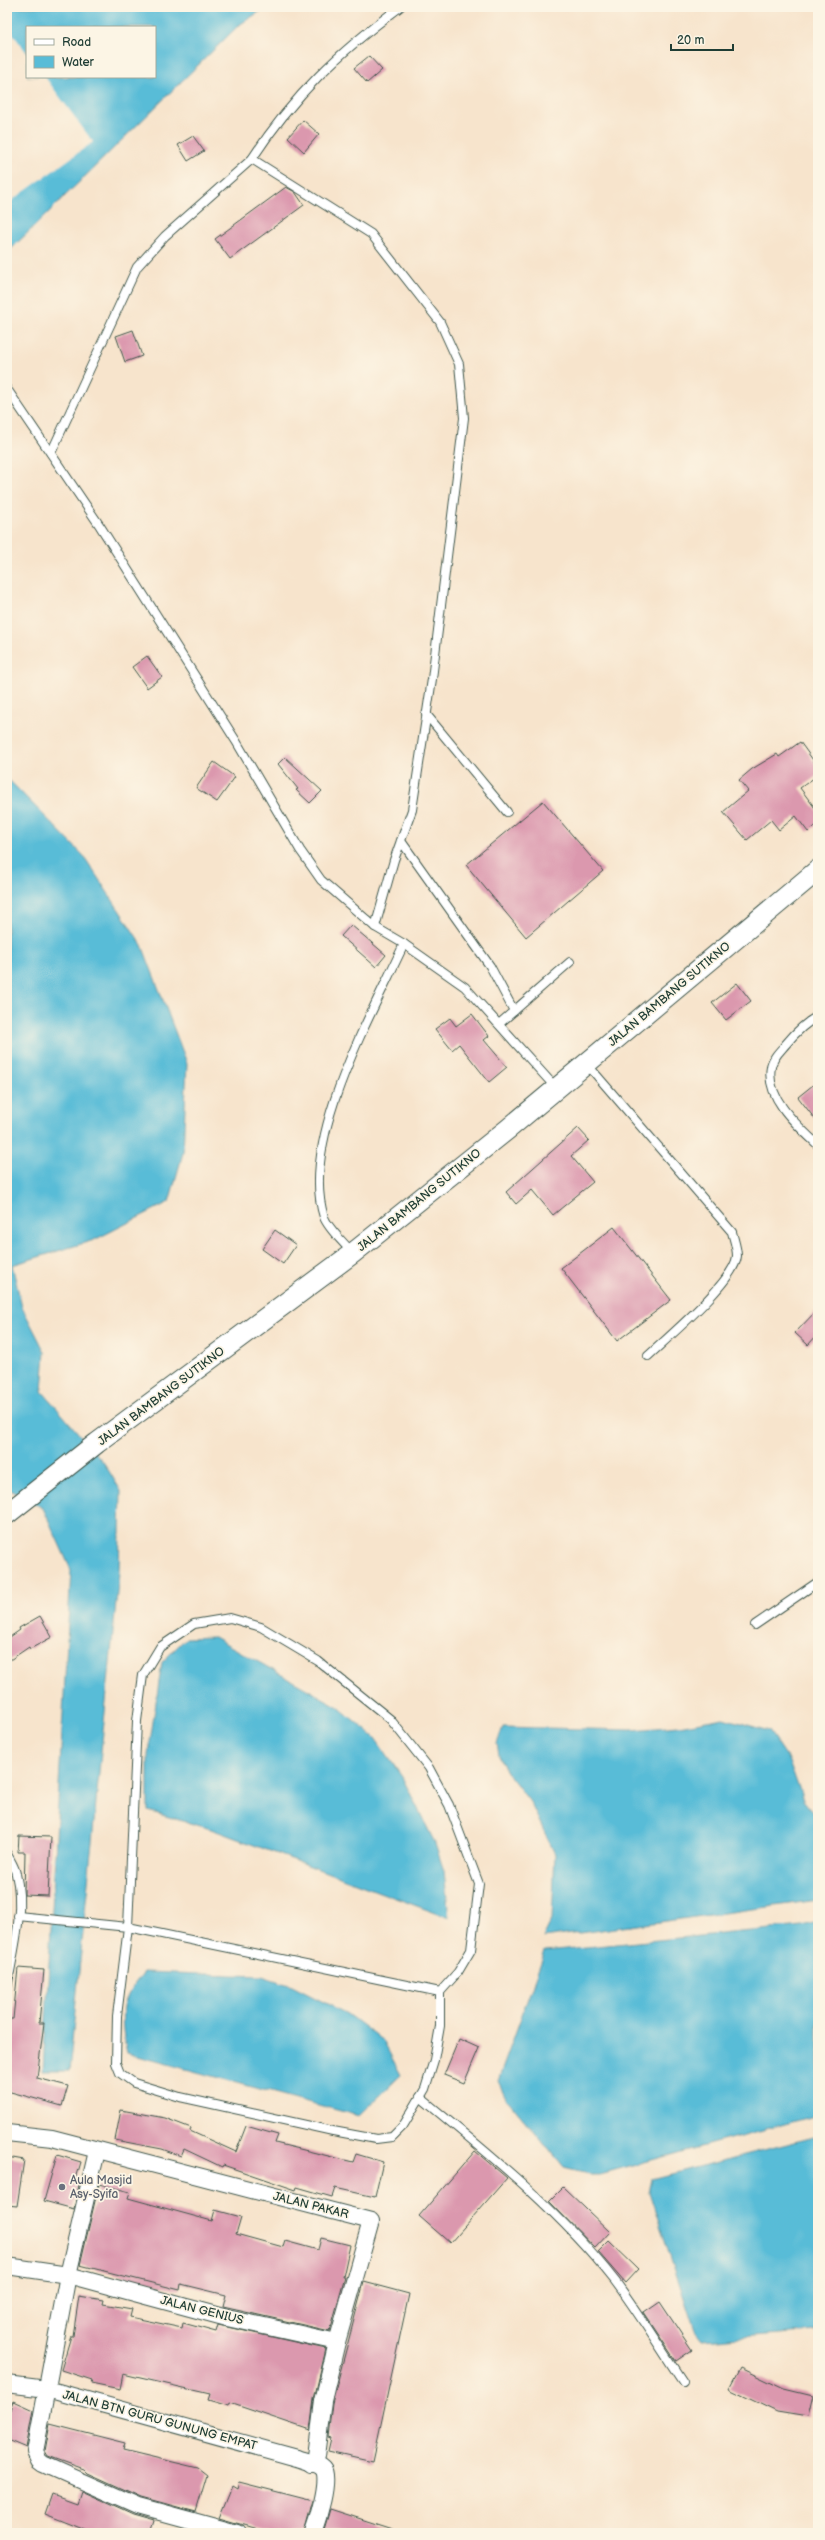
<svg xmlns="http://www.w3.org/2000/svg" width="825" height="2540" viewBox="0 0 825 2540" font-family="'Balsamiq Sans',sans-serif">
  <rect width="100%" height="100%" fill="#fcf5e5"/>
  <filter id="ink" filterUnits="userSpaceOnUse"><feTurbulence type="fractalNoise" baseFrequency=".025" numOctaves="2"/><feDisplacementMap in="SourceGraphic" scale="8" xChannelSelector="R" yChannelSelector="G"/><feConvolveMatrix kernelMatrix="1 2 1 2 8 2 1 2 1" color-interpolation-filters="sRGB"/></filter>
  <filter id="wash" filterUnits="userSpaceOnUse"><feTurbulence type="fractalNoise" baseFrequency=".012" numOctaves="4" result="noise"/><feDisplacementMap in="SourceGraphic" scale="16" xChannelSelector="R" yChannelSelector="G"/><feGaussianBlur stdDeviation="0.9" result="paint"/><feColorMatrix in="noise" values="0 0 0 0 0 0 0 0 0 0 0 0 0 0 0 0 0 1.4 0 .05"/><feComposite in="paint" operator="in"/></filter>
  <g filter="url(#wash)">
    <rect width="100%" height="100%" fill="#f7e4cc"/>
    <!-- water -->
    <g fill="#59bcd7" stroke="#3c7c86" fill-rule="evenodd">
      <path d="M7 7H267L239 25 7 253ZM27 27H155V77H27Z"/>
      <polygon points="7,778 83,855 142,945 187,1063 183,1153 169,1202 94,1240 12,1265 22,1307 45,1352 42,1391 104,1463 121,1491 119,1573 69,2071 43,2071 71,1570 43,1508 7,1488"/>
      <polygon points="214,1637 337,1706 375,1738 402,1777 434,1841 444,1871 449,1918 211,1829 148,1811 148,1755 162,1662 186,1638"/>
      <polygon points="723,1718 769,1731 789,1761 803,1800 818,1818 818,1900 543,1938 552,1919 555,1854 530,1802 507,1772 500,1759 497,1744 503,1727 631,1730 679,1726"/>
      <polygon points="818,1922 818,2115 600,2174 588,2174 564,2168 506,2098 498,2081 545,1951 802,1926"/>
      <path d="M144 1972 262 1976 292 1986 347 2014 383 2041 401 2075 359 2116 127 2053C119 2016 120 2000 144 1972Z"/>
      <polygon points="818,2136 818,2331 702,2340 695,2331 649,2192 652,2179"/>
    </g>
    <!-- pier -->
    <polygon fill="#f7e4cc" points="7,26 27,53 27,77 45,77 93,142 7,204"/>
    <g id="blocks">
      <!-- building -->
      <g fill="#db98ae">
        <polygon points="369,56 382,70 367,83 354,68"/>
        <polygon points="303,120 319,134 304,152 288,137"/>
        <polygon points="193,136 204,151 188,161 178,145"/>
        <polygon points="286,187 295,192 304,205 230,259 215,239"/>
        <polygon points="133,330 142,356 125,362 116,336"/>
        <polygon points="147,656 162,677 147,688 132,667"/>
        <polygon points="800,742 818,767 818,775 800,788 818,812 818,824 808,832 796,816 779,830 771,820 747,840 723,812 748,791 739,780 752,769 777,754 779,757"/>
        <polygon points="285,757 322,791 310,803 296,790 298,789 278,764"/>
        <polygon points="214,762 235,777 217,802 196,788"/>
        <polygon points="543,801 603,871 526,937 466,865"/>
        <polygon points="351,925 386,955 376,967 341,936"/>
        <polygon points="737,983 751,1001 726,1020 712,1003"/>
        <polygon points="472,1014 489,1036 484,1040 507,1067 489,1082 459,1044 452,1050 435,1029 450,1018 456,1026"/>
        <polygon points="818,1081 818,1123 798,1097"/>
        <polygon points="578,1128 589,1140 571,1156 593,1182 553,1215 532,1190 516,1204 506,1192"/>
        <polygon points="614,1227 671,1300 617,1341 561,1268"/>
        <polygon points="275,1230 296,1245 283,1264 262,1249"/>
        <polygon points="818,1309 818,1334 808,1345 795,1333"/>
        <polygon points="40,1616 52,1637 30,1649 29,1647 7,1662 7,1639 20,1630 19,1628"/>
        <polygon points="19,1836 51,1837 48,1896 24,1895 25,1852 18,1852"/>
        <polygon points="18,1968 44,1970 39,2023 44,2023 37,2078 68,2086 62,2106 7,2091 7,2041 10,2019 13,2019"/>
        <polygon points="459,2039 479,2048 464,2083 444,2075"/>
        <polygon points="121,2110 165,2118 191,2128 190,2131 236,2152 246,2126 278,2135 275,2143 353,2162 356,2154 383,2162 375,2197 335,2188 332,2197 297,2187 296,2190 223,2165 222,2167 184,2149 181,2156 162,2149 115,2140"/>
        <polygon points="475,2151 507,2178 450,2243 419,2216"/>
        <polygon points="57,2155 81,2162 76,2179 80,2180 74,2209 44,2201"/>
        <polygon points="7,2157 24,2160 17,2206 7,2205"/>
        <polygon points="99,2184 130,2192 128,2198 212,2221 215,2210 241,2217 236,2234 283,2247 285,2241 318,2250 321,2238 350,2245 343,2277 345,2277 330,2331 223,2307 226,2295 181,2284 180,2290 80,2265"/>
        <polygon points="563,2187 610,2232 595,2248 549,2201"/>
        <polygon points="609,2241 638,2269 625,2283 598,2252"/>
        <polygon points="364,2282 409,2294 373,2461 328,2451 331,2438 328,2437 332,2403"/>
        <polygon points="79,2296 104,2300 103,2304 132,2309 130,2317 182,2328 183,2323 216,2332 218,2325 326,2349 314,2399 310,2430 230,2403 229,2406 208,2400 210,2394 123,2374 120,2389 91,2383 92,2380 61,2370 71,2336 73,2336"/>
        <polygon points="660,2302 692,2350 676,2361 644,2313"/>
        <polygon points="740,2368 784,2389 813,2396 808,2417 777,2412 729,2389"/>
        <polygon points="13,2401 33,2410 26,2448 7,2440 7,2419"/>
        <polygon points="50,2424 125,2443 123,2450 198,2468 207,2475 196,2512 141,2497 88,2473 84,2469 48,2456 45,2451"/>
        <polygon points="239,2482 313,2501 304,2533 271,2533 219,2518 232,2486 237,2489"/>
        <polygon points="81,2491 134,2515 155,2521 151,2533 93,2533 45,2514 52,2494 77,2503"/>
        <polygon points="330,2509 395,2530 394,2533 323,2533"/>
      </g>
    </g>
  </g>
  <g filter="url(#ink)">
    <use href="#blocks" fill-opacity="0" stroke="#3f564b" stroke-width="1"/>
    <g fill="none" stroke-linecap="round" stroke-linejoin="round">
      <!-- service casing -->
      <g stroke="#3f564b" stroke-width="10">
        <g id="service">
          <path d="M7 389 100 526 236 741 300 850 321 880 375 927 404 944C372 1014 299 1140 324 1217 328 1229 344 1242 352 1253"/>
          <polyline points="51,453 137,267 165,236 252,159"/>
          <polyline points="426,714 507,812"/>
          <polyline points="401,841 490,966 514,1011"/>
          <path d="M375 927 394 860 412 810 432 679 464 418 459 364 440 322 371 234 252 159C294 95 338 53 400 7"/>
          <polyline points="404,944 465,987 556,1088"/>
          <path d="M818 1016C805 1023 795 1033 786 1044 781 1050 772 1058 771 1067 765 1098 798 1126 818 1145"/>
          <polyline points="499,1024 570,962"/>
          <path d="M586 1063 732 1232C734 1240 737 1248 737 1256 735 1281 667 1338 648 1356"/>
          <polyline points="755,1625 818,1582"/>
          <path d="M7 1854C10 1860 15 1867 16 1874 25 1910 13 1952 7 1988"/>
          <polyline points="18,1916 128,1927 440,1992 458,1972 471,1950 479,1884 449,1805 429,1768 390,1719 318,1661 261,1627 230,1618 194,1624 160,1647 143,1675 137,1721 128,1927 117,2016 116,2063 120,2073 134,2083 180,2097 333,2131 376,2139 392,2137 403,2126 425,2089 434,2060 440,2026 440,1992"/>
          <path d="M420 2097C489 2154 559 2210 615 2281 639 2313 660 2348 683 2382"/>
        </g>
      </g>
      <!-- minor casing -->
      <g stroke="#3f564b" stroke-width="18">
        <g id="minor">
          <polyline points="7,2133 52,2138 371,2221 337,2342 323,2401 316,2456 312,2464"/>
          <polyline points="97,2151 68,2275 35,2452 39,2461 43,2464 138,2506 237,2533"/>
          <polyline points="7,2266 68,2275 227,2318 337,2342"/>
          <path d="M7 2384 47 2389 297 2458C304 2461 318 2463 323 2469 331 2478 317 2522 313 2533"/>
        </g>
      </g>
      <!-- tertiary casing -->
      <g stroke="#3f564b" stroke-width="22">
        <polyline id="tertiary" points="7,1514 97,1443 353,1253 508,1129 818,870"/>
      </g>
      <!-- service -->
      <use href="#service" stroke="#fff" stroke-width="8"/>
      <!-- minor -->
      <use href="#minor" stroke="#fff" stroke-width="16"/>
      <!-- tertiary -->
      <use href="#tertiary" stroke="#fff" stroke-width="20"/>
    </g>
  </g>
  <!-- markers -->
  <circle fill="#6b7280" stroke="#fcf5e5" stroke-width="1.5" cx="62" cy="2187" r="4"/>
  <g text-anchor="middle" stroke-width="3.5" stroke-linejoin="round" paint-order="stroke">
    <!-- street labels -->
    <g font-size="12" fill="#1f3d34" stroke="#fcf5e5">
      <text transform="translate(669 994) rotate(-40)" y="4">JALAN BAMBANG SUTIKNO</text>
      <text transform="translate(419 1200) rotate(-39)" y="4">JALAN BAMBANG SUTIKNO</text>
      <text transform="translate(161 1396) rotate(-37)" y="4">JALAN BAMBANG SUTIKNO</text>
      <text transform="translate(311 2205) rotate(14)" y="4">JALAN PAKAR</text>
      <text transform="translate(202 2310) rotate(14)" y="4">JALAN GENIUS</text>
      <text transform="translate(160 2420) rotate(15)" y="4">JALAN BTN GURU GUNUNG EMPAT</text>
    </g>
    <!-- worship labels -->
    <g font-size="12" fill="#5b616d" stroke="#fcf5e5" text-anchor="start">
      <text x="70" y="2184">Aula Masjid<tspan x="70" dy="14">Asy-Syifa</tspan></text>
    </g>
  </g>
  <!-- margin -->
  <rect width="825" height="2540" fill="none" stroke="#fcf5e5" stroke-width="24"/>
  <!-- legend -->
  <rect x="26" y="26" width="130" height="52" fill="#fcf5e5" stroke="#a4ab9e"/>
  <rect x="34" y="39" width="20" height="6" fill="#ffffff" stroke="#a4ab9e"/>
  <text x="62" y="46" font-size="12" fill="#1f3d34">Road</text>
  <rect x="34" y="56" width="20" height="12" fill="#59bcd7" stroke="#a4ab9e"/>
  <text x="62" y="66" font-size="12" fill="#1f3d34">Water</text>
  <!-- scale -->
  <path d="M671 44v6h62v-6" fill="none" stroke="#1f3d34" stroke-width="2"/>
  <text x="677" y="44" font-size="12" fill="#1f3d34" stroke="#fcf5e5" stroke-width="3" paint-order="stroke">20 m</text>
</svg>
